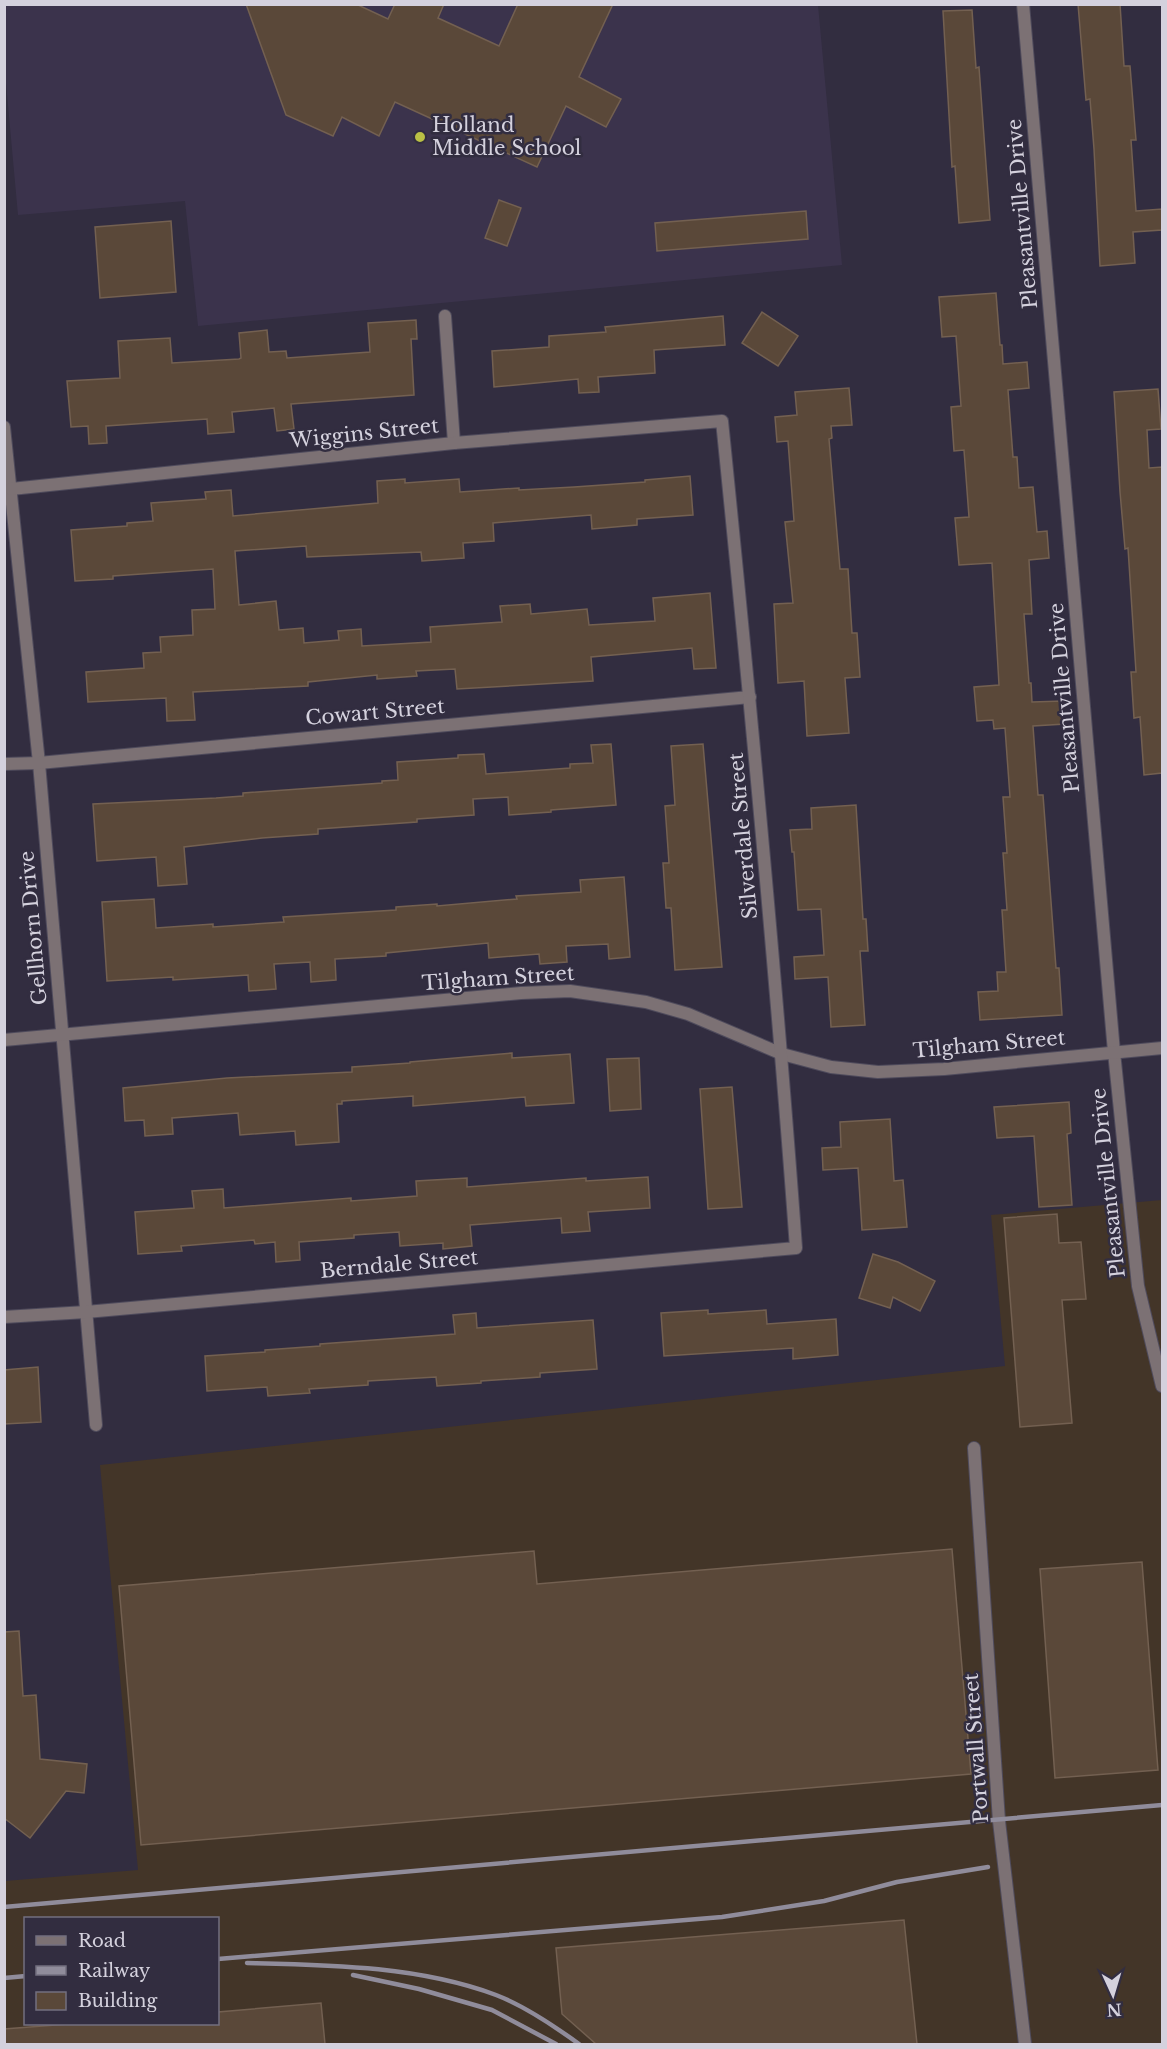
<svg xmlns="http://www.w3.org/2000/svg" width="1167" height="2049" viewBox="0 0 1167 2049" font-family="'Libre Baskerville',serif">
  <rect width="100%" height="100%" fill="#322d40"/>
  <!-- built -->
  <polygon fill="#3b334c" points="4,5 818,5 842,265 198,326 185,201 18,215 5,72"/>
  <!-- industrial -->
  <path fill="#433528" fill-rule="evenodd" d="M1162 1200V2044H5V1881L138 1870 100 1465 1005 1366 991 1215ZM26 1918H218V2024H26Z"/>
  <!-- building -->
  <g fill="#5a4839" stroke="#736051" stroke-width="1.5">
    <polygon points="246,4 356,4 388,19 395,4 444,4 438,18 499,46 518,4 613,4 579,77 621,99 606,127 566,106 537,167 395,102 379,136 342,117 333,136 286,115"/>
    <polygon points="1078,4 1120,4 1124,66 1130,66 1136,140 1131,140 1136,211 1162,209 1162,230 1133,232 1135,263 1100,266 1094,149 1090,99 1086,100"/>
    <polygon points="972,10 976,68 979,67 990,220 959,223 955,166 952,167 943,11"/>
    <polygon points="499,200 521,208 507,246 485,238"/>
    <polygon points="806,211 808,239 657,251 655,223"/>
    <polygon points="171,221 176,292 100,298 95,227"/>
    <polygon points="996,293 1000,345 1002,345 1003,364 1027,362 1029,388 1008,390 1013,457 1017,457 1019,488 1033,487 1037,532 1047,531 1049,558 1029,560 1032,614 1024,614 1029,683 1031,683 1032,702 1063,701 1065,724 1033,726 1038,795 1043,795 1056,968 1059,968 1062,1015 980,1020 978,992 998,991 997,972 1006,972 1002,910 1007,910 1003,853 1007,853 1003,797 1010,797 1005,728 994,729 993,720 977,721 974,687 999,685 992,563 959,565 955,518 969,517 964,450 954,451 951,407 961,406 956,336 942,337 939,297"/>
    <polygon points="762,312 798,336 778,366 742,343"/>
    <polygon points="723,316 725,345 654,350 655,373 598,377 599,392 579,393 578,379 494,387 492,351 549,347 549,336 606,332 605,327"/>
    <polygon points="416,320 417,339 411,339 414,395 291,404 294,429 277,431 274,408 232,412 234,432 208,434 207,419 106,426 107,443 89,444 88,426 71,427 67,381 120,378 118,341 170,338 172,363 239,359 241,358 239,333 267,330 269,352 286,351 287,358 370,352 368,323"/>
    <polygon points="849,388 852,425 831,426 832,438 829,439 840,569 848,569 852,633 857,633 860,677 845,678 849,733 807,736 804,681 778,683 774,604 793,603 785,522 794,521 788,441 777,442 775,417 797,415 795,392"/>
    <polygon points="1158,389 1161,429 1147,430 1149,468 1162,467 1162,773 1144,775 1140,717 1134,718 1131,672 1136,672 1128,548 1125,549 1120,492 1114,392"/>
    <polygon points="690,476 693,515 637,519 637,525 592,529 591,515 493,523 494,541 463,543 464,558 422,561 421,552 307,557 306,546 235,551 239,605 276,601 279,630 303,628 304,643 339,640 338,631 361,629 362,646 431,642 430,627 502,622 500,606 530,604 531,614 587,609 589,625 655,621 653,598 710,593 716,668 694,669 692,648 591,657 593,681 457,689 455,669 416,671 417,676 377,679 377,675 308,682 308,686 193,692 195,720 167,721 166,698 88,702 86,672 144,668 143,653 161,652 160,637 193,635 192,610 215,609 213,569 113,576 113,579 75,581 71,530 127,526 127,523 153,521 151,503 206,499 205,492 231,490 233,516 378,503 377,481 405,479 405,483 459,479 460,492 519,488 519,490 574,487 645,482 645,480"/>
    <polygon points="611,744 616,805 551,810 551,812 509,815 508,797 473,799 474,815 417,819 417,822 318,829 318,834 262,838 184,847 187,884 158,886 156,857 97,861 93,804 216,798 243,796 243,793 382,783 382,781 398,780 397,762 458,758 458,755 484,754 486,774 570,768 570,764 593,763 591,745"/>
    <polygon points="703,744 722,967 675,970 671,908 666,908 663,863 669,863 665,806 675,805 671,746"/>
    <polygon points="856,805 863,919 866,919 868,951 860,951 865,1025 831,1027 828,977 795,979 794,957 824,955 821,909 798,910 794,852 792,852 790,830 812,829 811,808"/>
    <polygon points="624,877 630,957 609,959 608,944 566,946 567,962 540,964 539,954 489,958 488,943 386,953 386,956 335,959 336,980 311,982 310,962 274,964 276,989 249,991 248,975 173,980 173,977 107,981 102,902 154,899 156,928 213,924 213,927 284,922 283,917 396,910 396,907 437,904 437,906 517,899 516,896 581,892 580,880"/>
    <polygon points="512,1053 512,1058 570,1054 574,1103 526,1106 525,1097 413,1106 413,1096 342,1101 342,1104 337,1104 339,1142 296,1145 295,1131 240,1135 238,1113 172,1118 173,1134 145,1136 144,1120 125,1121 123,1088 227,1078 352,1072 352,1067 410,1063 410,1062"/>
    <polygon points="639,1058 641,1109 610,1111 607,1059"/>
    <polygon points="732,1087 742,1207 708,1209 700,1089"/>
    <polygon points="1069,1102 1071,1133 1067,1134 1072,1205 1039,1207 1034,1136 997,1138 994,1107"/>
    <polygon points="890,1119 894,1181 903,1180 907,1227 862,1230 858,1168 823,1170 822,1148 841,1147 840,1122"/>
    <polygon points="648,1177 650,1208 588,1212 590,1231 562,1233 561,1218 470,1225 472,1246 443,1249 443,1243 400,1246 399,1232 354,1235 354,1238 299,1242 300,1260 276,1262 275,1242 255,1244 254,1240 181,1246 182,1251 138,1254 135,1212 194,1208 192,1191 223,1189 224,1208 351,1198 351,1201 417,1196 416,1181 467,1178 467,1187 586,1178 586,1181"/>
    <polygon points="1057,1214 1059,1243 1081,1242 1086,1299 1062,1300 1072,1423 1020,1427 1004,1218"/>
    <polygon points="873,1254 898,1262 935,1281 920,1311 893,1297 890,1308 859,1298"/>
    <polygon points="708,1310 708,1314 766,1310 767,1324 836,1319 838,1355 793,1359 793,1348 664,1356 661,1313"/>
    <polygon points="476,1313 477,1328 593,1320 597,1369 540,1373 540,1377 481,1381 481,1383 437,1386 436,1377 368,1381 368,1385 309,1389 310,1393 268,1396 267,1387 207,1391 205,1356 265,1352 265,1350 320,1346 320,1344 455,1334 453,1315"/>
    <polygon points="38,1367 41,1422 4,1424 4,1370"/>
    <polygon points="952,1549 971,1774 141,1845 119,1586 534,1551 537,1584"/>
    <polygon points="1142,1562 1158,1770 1055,1778 1040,1569"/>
    <polygon points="19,1631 23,1696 36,1695 40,1759 87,1764 84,1793 66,1791 30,1838 4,1818 4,1632"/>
    <polygon points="904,1920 917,2044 596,2044 562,2014 556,1948"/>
    <polygon points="321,2003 325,2044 4,2044 4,2029 69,2024 218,2024 218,2012"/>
  </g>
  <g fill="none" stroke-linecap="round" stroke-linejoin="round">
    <!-- minor casing -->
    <g stroke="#4f4b5c" stroke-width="14">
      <g id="minor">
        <polyline points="1023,4 1114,1052 1138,1286 1162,1386"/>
        <polyline points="445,316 454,443"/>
        <polyline points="4,427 39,763 96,1425"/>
        <polyline points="4,764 39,763 750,697"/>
        <polyline points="4,1040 521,993 570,991 646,1002 688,1014 782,1054 831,1067 878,1072 944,1069 1162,1048"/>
        <path d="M4 1317 86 1312 796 1248C776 972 750 697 722 421L454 443 11 489"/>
        <polyline points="974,1448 999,1821 1025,2044"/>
      </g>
    </g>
    <!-- minor -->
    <use href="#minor" stroke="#7c7174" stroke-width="12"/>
    <!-- rail -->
    <g stroke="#908c9b" stroke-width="4.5">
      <polyline points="4,1907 1162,1805"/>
      <polyline points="218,1959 722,1917 824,1901 897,1882 988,1867"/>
      <path d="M247 1963C331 1965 418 1966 496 1995 522 2005 557 2028 579 2044"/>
      <polyline points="353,1975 419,1989 492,2010 556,2044"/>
      <polyline points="4,1978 26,1976"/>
    </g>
  </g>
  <!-- markers -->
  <circle fill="#bac045" stroke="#322d40" stroke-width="2" cx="420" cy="137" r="6"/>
  <g text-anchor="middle" stroke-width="5" stroke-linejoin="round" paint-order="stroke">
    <!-- poi labels -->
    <g font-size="20" fill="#d4d1dd" stroke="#322d40" text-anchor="start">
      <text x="432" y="132">Holland<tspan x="432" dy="23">Middle School</tspan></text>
    </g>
    <!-- street labels -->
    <g font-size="20" fill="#d4d1dd" stroke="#322d40">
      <text transform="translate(1022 214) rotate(-95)" y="7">Pleasantville Drive</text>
      <text transform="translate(364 433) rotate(-6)" y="7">Wiggins Street</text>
      <text transform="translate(1064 698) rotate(-95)" y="7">Pleasantville Drive</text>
      <text transform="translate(375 712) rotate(-5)" y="7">Cowart Street</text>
      <text transform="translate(743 836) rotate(-95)" y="7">Silverdale Street</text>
      <text transform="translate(33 928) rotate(-95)" y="7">Gellhorn Drive</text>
      <text transform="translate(498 978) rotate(-4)" y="7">Tilgham Street</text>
      <text transform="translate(989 1044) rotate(-5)" y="7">Tilgham Street</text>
      <text transform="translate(1108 1183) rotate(-96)" y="7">Pleasantville Drive</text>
      <text transform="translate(399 1264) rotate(-5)" y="7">Berndale Street</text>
      <text transform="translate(976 1748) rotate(-94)" y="7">Portwall Street</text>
    </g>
  </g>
  <!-- border -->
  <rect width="1167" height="2049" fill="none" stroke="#d4d1dd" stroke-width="12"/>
  <!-- legend -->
  <rect x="24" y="1917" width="195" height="108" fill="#322d40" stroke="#736f7f" stroke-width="1.5"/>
  <rect x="36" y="1936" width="30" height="9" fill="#7c7174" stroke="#736f7f" stroke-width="1.5"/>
  <text x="78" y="1947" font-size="18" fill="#d4d1dd">Road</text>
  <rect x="36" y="1966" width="30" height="9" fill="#908c9b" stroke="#736f7f" stroke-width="1.5"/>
  <text x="78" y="1977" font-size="18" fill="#d4d1dd">Railway</text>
  <rect x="36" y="1992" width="30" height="18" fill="#5a4839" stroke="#736f7f" stroke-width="1.5"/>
  <text x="78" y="2007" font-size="18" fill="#d4d1dd">Building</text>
  <!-- north arrow -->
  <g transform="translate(1113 1995) rotate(176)" stroke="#322d40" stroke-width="4.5" paint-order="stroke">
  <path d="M0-4.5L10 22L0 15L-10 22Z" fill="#d4d1dd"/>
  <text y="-9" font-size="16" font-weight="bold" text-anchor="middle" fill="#d4d1dd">N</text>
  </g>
</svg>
